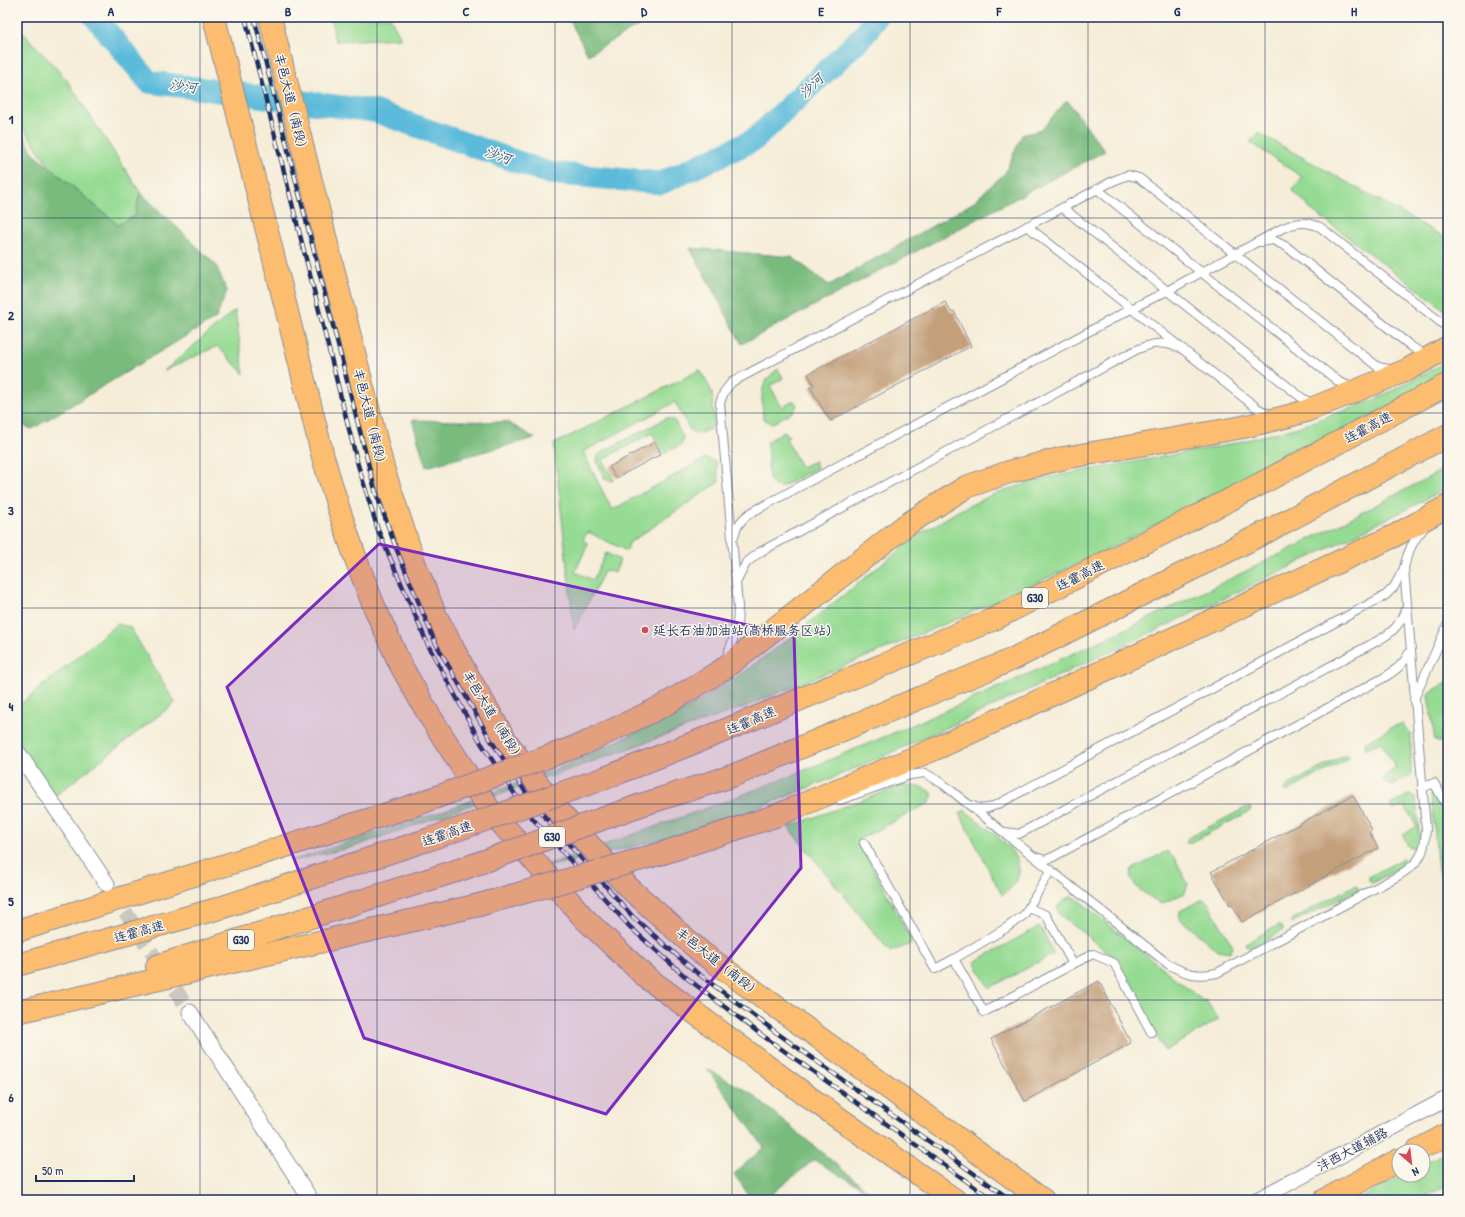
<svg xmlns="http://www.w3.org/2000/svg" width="1465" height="1217" viewBox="0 0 1465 1217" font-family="'Patrick Hand','LXGW WenKai TC',sans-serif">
  <rect width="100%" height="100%" fill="#fbf7ec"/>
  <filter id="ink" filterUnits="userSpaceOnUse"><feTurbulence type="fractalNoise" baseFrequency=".025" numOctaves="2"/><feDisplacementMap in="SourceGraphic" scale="8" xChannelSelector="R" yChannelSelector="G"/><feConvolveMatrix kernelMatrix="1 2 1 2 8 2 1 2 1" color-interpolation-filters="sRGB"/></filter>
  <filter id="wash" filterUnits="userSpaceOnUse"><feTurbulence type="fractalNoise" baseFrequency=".012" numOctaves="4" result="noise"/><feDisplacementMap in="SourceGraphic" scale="16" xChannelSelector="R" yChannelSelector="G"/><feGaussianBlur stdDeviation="0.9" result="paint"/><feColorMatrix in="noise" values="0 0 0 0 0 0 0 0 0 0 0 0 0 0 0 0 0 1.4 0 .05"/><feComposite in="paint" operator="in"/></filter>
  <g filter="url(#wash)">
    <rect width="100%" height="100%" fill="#f5edd8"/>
    <!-- green -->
    <g fill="#96db93" stroke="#588578">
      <polygon points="331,17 390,17 401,38 335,41"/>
      <polygon points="17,26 66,79 140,192 135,216 118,225 50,167 17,119"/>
      <polygon points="1259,133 1448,239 1448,312 1309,208 1307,204 1292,191 1302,177 1250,142"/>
      <polygon points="235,310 244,374 217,346 164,371"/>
      <polygon points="1448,361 1448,377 1083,562 950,622 747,706 353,847 291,861 437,813 564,766 690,707 741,674 790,638 918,535 960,510 994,494 1044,478 1223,446 1295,428 1374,400"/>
      <path d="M778 369 783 378 770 386 782 407 794 401 797 405 794 411 771 424 763 418C762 395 758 384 778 369Z"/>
      <path d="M700 370 712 392 714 422 710 429C703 432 697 436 690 430L675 402 583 452 612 510 706 458 716 462 719 482 629 543 627 551 588 532 583 539 588 544 575 572 593 580 606 553 620 560 615 573 605 570 574 630 554 444Z"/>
      <polygon points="667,418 674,420 683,437 682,444 664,454 652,433 602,460 614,480 610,481 605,479 597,461 598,456 602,452"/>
      <polygon points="785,431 789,437 786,439 801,467 815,461 817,468 781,487 774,486 769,479 767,442"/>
      <path d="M1448 467V488C1324 552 1198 611 1071 670 955 724 840 779 719 822 660 842 597 855 536 869 622 838 710 809 795 774 1018 683 1236 581 1448 467Z"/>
      <polygon points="117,624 130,627 175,703 52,798 17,743 17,707"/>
      <polygon points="1448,682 1448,740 1438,742 1435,741 1428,695 1429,693"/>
      <polygon points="1402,724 1411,734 1411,775 1393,785 1386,783 1382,778 1396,768 1381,742 1367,749 1365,747 1365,743 1394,726"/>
      <polygon points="1345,755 1349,756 1348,759 1288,791 1284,791 1287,786"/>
      <path d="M900 786C912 786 924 785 933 794L929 803 858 840 913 943 890 952 788 827Z"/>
      <polygon points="1410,794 1416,798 1420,842 1415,849 1408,846 1403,835 1417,826 1404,805 1393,810 1390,805"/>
      <polygon points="1431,794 1437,795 1448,816 1448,886 1446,887 1438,870"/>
      <polygon points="1247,807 1251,808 1250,811 1190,843 1186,843 1188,838"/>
      <path d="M964 810C987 829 1049 865 1002 895L960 814Z"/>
      <path d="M1167 851 1175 859 1188 884 1185 893 1161 904C1150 896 1126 885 1131 870Z"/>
      <polygon points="1402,859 1406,862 1405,865 1372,883 1369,881 1369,877"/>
      <polygon points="1355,885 1358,887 1358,890 1291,923 1291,920"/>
      <polygon points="1072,897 1077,899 1203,1001 1206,1000 1218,1020 1165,1051 1116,959 1059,914 1057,907 1067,898"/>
      <polygon points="1201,900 1205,900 1208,903 1233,947 1231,952 1217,950 1179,918 1180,911"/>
      <polygon points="1279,925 1283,928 1282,931 1249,949 1246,946 1246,943"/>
      <polygon points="1040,926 1054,954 989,988 974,962"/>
      <polygon points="1448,1151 1448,1184 1419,1200 1356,1200 1402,1175 1423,1175 1423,1164"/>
    </g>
    <!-- forest -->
    <g fill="#78bb7d" stroke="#4a756e">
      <polygon points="568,17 653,17 588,55"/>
      <polygon points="1067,100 1105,151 742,344 690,248 792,257 829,285 971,204 1005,173 1022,135 1041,130"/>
      <polygon points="17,124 34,154 118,225 135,216 140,192 216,265 227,291 216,318 32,429 17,423"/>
      <polygon points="412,420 507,422 535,438 426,467"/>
      <polygon points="707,1069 749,1092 868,1191 814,1160 764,1200 752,1200 734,1174 764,1147"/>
    </g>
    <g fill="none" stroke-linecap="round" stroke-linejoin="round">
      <!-- river -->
      <polyline stroke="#5bbbda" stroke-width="23" points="95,17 149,82 374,111 549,173 661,183 754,140 864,35 876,17"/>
    </g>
    <g id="blocks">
      <!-- building -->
      <g fill="#c39f7a">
        <polygon points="945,302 951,312 954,311 971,346 830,421 810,387 814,385 808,374"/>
        <polygon points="655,442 661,454 616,478 609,467"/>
        <polygon points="1353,795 1372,830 1369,832 1378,848 1242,922 1232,904 1230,905 1211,872"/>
        <polygon points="1099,981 1131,1043 1025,1101 991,1039"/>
      </g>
    </g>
  </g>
  <g filter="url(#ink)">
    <use href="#blocks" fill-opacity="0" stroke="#888e9b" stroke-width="1"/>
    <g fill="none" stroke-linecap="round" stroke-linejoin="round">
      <!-- minor-tunnel -->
      <polyline stroke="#c9c7c0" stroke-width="15" stroke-dasharray="15 8" stroke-linecap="butt" points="113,893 190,1012"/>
      <!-- service casing -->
      <g stroke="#888e9b" stroke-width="10">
        <g id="service">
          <polyline points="1097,189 1339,382 1354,388"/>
          <polyline points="1063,208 1302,398 1313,404"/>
          <polyline points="1027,226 1257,408 1272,416"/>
          <polyline points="1261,242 1273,240 1287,247 1412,347 1426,355 1428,354"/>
          <path d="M734 536C737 524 743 517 754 511L1127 311 1167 291 1283 228C1297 222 1306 221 1320 227L1448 328"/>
          <path d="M737 581 746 563 760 552 1134 351C1153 342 1163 341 1183 349"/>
          <polyline points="726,659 737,629 738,606 720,403 724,392 732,382 1113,181 1128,175 1139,178 1378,367 1394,370"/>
          <polyline points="1414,699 1448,624"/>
          <polyline points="1422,788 1434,783 1448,808"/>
          <path d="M840 800 910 775 925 773 943 784 1168 964C1185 974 1197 977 1217 973L1398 876C1419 863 1425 855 1426 829L1404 568C1407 552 1413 540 1424 528"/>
          <path d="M973 806C983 811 990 808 1000 803L1386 595 1394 587 1403 570"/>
          <path d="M1005 832 1019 834 1379 640C1393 632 1400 625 1405 610"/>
          <polyline points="864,843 935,969 954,959"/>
          <path d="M1036 857 1045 860 1053 857 1385 677C1396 670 1404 664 1409 653"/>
          <polyline points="1029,908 1046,915 1073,964 984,1012 954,959 1006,928 1024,915 1051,870"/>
          <polyline points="1073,964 1093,954 1114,963 1151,1032"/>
        </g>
      </g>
      <!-- minor casing -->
      <g stroke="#888e9b" stroke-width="17">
        <g id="minor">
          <polyline points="17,751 107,884"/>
          <polyline points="190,1012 311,1200"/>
          <polyline points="1257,1200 1448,1098"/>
        </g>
      </g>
      <!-- primary casing -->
      <g stroke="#888e9b" stroke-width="24">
        <g id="primary">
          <polyline points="214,17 323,457 339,510 357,562 374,606 400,664 429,715 489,809 584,918 646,977 806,1095 955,1200"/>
          <polyline points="270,17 383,468 415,565 435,614 465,671 506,741 557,810 628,887 702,953 1043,1200"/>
          <polyline points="1416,1151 1448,1134"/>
          <polyline points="1325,1200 1399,1160"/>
        </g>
      </g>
      <!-- motorway casing -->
      <g stroke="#888e9b" stroke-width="24">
        <g id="motorway">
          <polyline points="583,744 661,707 722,670 906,525 966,487 1012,471 1064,458 1243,427 1285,417 1306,411 1407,370 1448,347"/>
          <polyline points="605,778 716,734 992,620 1247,491 1448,384"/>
          <polyline points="638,806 732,776 1011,660 1268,531 1448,435"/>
          <polyline points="663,853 775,816 935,749 1394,536 1448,506"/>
          <polyline points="17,931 412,806"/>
          <polyline points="17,965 220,908 433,838"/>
          <polyline points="157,966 465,868"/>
          <polyline points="17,1012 479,905"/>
        </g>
      </g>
      <!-- service -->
      <use href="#service" stroke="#fff" stroke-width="8"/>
      <!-- minor -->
      <use href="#minor" stroke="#fff" stroke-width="15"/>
      <!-- primary -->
      <use href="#primary" stroke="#fcbd6f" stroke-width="22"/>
      <!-- motorway -->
      <use href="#motorway" stroke="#fcbd6f" stroke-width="22"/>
      <!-- rail casing -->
      <g stroke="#1b2f5e" stroke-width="4.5">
        <g id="rail">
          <polyline points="245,17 358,465 378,530 428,645 481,743 526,811 630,927 688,979 759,1033 993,1200"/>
          <polyline points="254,17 375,490 396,548 435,642 490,739 535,806 634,918 696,972 777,1033 1011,1200"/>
        </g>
      </g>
      <!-- rail -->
      <use href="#rail" stroke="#fbf7ec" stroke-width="3" stroke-dasharray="9" stroke-linecap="butt"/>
      <!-- motorway-bridge casing -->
      <g stroke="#888e9b" stroke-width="24" stroke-linecap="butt">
        <g id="motorway-bridge">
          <polyline points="412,806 583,744"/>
          <polyline points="433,838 605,778"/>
          <polyline points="465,868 638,806"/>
          <polyline points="479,905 663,853"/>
        </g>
      </g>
      <!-- motorway-bridge -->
      <use href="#motorway-bridge" stroke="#fcbd6f" stroke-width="22"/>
    </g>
  </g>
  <!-- marked area -->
  <path fill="#7b2cbf" fill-opacity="0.2" stroke="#7b2cbf" stroke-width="3" stroke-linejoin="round" d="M379 544 794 635 801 868 606 1114 364 1038 227 687Z"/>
  <!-- grid -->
  <path fill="none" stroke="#1b2f5e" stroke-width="1" stroke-opacity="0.55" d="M200 17V1200M377 17V1200M555 17V1200M732 17V1200M910 17V1200M1088 17V1200M1265 17V1200M17 218H1448M17 413H1448M17 608H1448M17 804H1448M17 1000H1448"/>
  <!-- markers -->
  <circle fill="#d1495b" stroke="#fbf7ec" stroke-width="1.5" cx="645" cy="630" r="4"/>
  <g text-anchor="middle" stroke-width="3" stroke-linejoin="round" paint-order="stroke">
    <!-- shield labels -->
    <g fill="#fbf7ec" stroke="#5e6b89" stroke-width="1">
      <rect x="1022" y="588" width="26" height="20" rx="3"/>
      <rect x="539" y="827" width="26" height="20" rx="3"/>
      <rect x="228" y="930" width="26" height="20" rx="3"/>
    </g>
    <g font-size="12" font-weight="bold" fill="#1b2f5e">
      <text x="1035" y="602">G30</text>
      <text x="552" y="841">G30</text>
      <text x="241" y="944">G30</text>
    </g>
    <!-- street labels -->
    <g font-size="13" fill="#1b2f5e" stroke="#fbf7ec">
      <text transform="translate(292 104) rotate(76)" y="5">丰邑大道（南段）</text>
      <text transform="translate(371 419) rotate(76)" y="5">丰邑大道（南段）</text>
      <text transform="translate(1368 427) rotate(-28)" y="5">连霍高速</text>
      <text transform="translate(1080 575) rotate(-27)" y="5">连霍高速</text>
      <text transform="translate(494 716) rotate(58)" y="5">丰邑大道（南段）</text>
      <text transform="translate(751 720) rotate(-23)" y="5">连霍高速</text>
      <text transform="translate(447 833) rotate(-19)" y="5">连霍高速</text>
      <text transform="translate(139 931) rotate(-15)" y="5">连霍高速</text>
      <text transform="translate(719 962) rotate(38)" y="5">丰邑大道（南段）</text>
      <text transform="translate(1352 1149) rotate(-28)" y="5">沣西大道辅路</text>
    </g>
    <!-- poi labels -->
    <g font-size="13" fill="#1b2f5e" stroke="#fbf7ec" text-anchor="start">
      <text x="653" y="635">延长石油加油站(高桥服务区站)</text>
    </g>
    <!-- water labels -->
    <g font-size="14" font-style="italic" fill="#2e5983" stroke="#fbf7ec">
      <text transform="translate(183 86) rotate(7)" y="5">沙河</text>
      <text transform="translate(811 86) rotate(-44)" y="5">沙河</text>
      <text transform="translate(498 155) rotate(19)" y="5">沙河</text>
    </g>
  </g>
  <!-- margin -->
  <rect width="1465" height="1217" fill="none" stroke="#fbf7ec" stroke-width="44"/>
  <!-- north arrow -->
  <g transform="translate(1411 1163) rotate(152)"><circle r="19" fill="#fbf7ec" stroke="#a1a7b3"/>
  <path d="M0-3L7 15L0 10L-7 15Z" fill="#d1495b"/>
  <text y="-6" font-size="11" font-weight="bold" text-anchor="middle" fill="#1b2f5e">N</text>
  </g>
  <!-- scale -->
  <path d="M36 1175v6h98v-6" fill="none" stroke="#1b2f5e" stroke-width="2"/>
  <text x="42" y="1175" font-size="12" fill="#1b2f5e" stroke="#fbf7ec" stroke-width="3" paint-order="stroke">50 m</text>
  <rect x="22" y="22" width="1421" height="1173" fill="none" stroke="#1b2f5e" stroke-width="1.5"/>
  <g font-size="13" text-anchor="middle" font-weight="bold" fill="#1b2f5e">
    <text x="111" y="16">A</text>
    <text x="288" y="16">B</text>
    <text x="466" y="16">C</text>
    <text x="644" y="16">D</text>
    <text x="821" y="16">E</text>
    <text x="999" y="16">F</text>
    <text x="1177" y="16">G</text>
    <text x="1354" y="16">H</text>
    <text x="11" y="124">1</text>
    <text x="11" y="320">2</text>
    <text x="11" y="515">3</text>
    <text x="11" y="711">4</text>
    <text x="11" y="906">5</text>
    <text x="11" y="1102">6</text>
  </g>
</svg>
